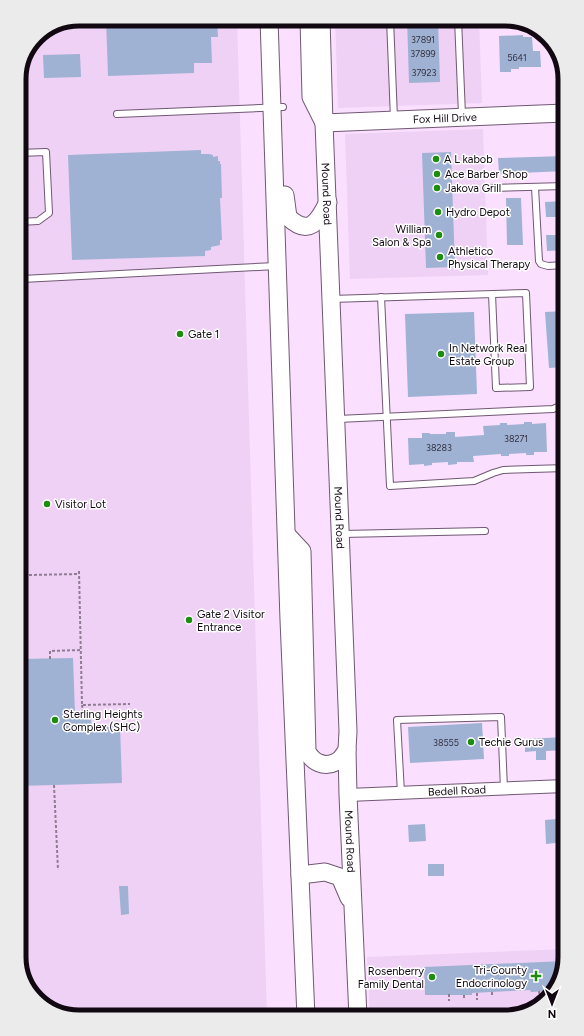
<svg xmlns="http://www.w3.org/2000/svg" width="584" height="1036" viewBox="0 0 584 1036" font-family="Figtree,sans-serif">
  <rect width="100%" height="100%" fill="#fadfff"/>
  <!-- built -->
  <g fill="#f0d1f6">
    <polygon points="79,19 237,19 267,1017 75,1017 46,1007 25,983 19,957 19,75 37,36"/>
    <polygon points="335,19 479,19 482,103 338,108"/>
    <polygon points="483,129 488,275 350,279 345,134"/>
    <polygon points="565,949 565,957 555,990 531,1011 505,1017 370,1017 367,957"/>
  </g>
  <!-- building -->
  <g fill="#9fb2d3">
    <polygon points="106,19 217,19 218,37 211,37 212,63 194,63 194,73 108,76"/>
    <polygon points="407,19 438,19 440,82 409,83"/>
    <polygon points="523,35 523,37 532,37 533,51 540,51 541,67 519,67 519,69 511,69 511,72 500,72 499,36"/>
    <polygon points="80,54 81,77 44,78 43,55"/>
    <polygon points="201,150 201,154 209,154 213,155 213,157 218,156 218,161 220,161 220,164 221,164 222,198 220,198 222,240 220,240 220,245 211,247 211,250 205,251 205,256 72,260 68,155"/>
    <polygon points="451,152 455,267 426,268 422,153"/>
    <polygon points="565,156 565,171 499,174 498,158"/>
    <polygon points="506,198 521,198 523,245 507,245"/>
    <polygon points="565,201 565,217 546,217 545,202"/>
    <polygon points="546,235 565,235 565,250 547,251"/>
    <polygon points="565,311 565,367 549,368 545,312"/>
    <polygon points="474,312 477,394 408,397 405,314"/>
    <polygon points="524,422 532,422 532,424 546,423 547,452 534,452 534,455 526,455 526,453 509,454 509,456 501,456 501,454 473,456 474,462 457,462 457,464 448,465 448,462 432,463 432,465 424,466 424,464 409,465 408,438 422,438 422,433 430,433 430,434 446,434 446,432 455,432 455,437 484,435 483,426 500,425 500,423 507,423 507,425 524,424"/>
    <polygon points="73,658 75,713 90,713 92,727 120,726 122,783 19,786 19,659"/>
    <polygon points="482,723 484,759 410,763 408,727"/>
    <polygon points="565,737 565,750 546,751 546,760 536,760 536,751 525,752 525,739"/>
    <polygon points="557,814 565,814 565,842 546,844 545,820 557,819"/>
    <polygon points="425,824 426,841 409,842 408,825"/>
    <rect x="428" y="864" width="16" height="12"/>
    <polygon points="119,886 128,886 129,914 121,915"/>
    <polygon points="564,961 555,989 548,989 548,991 531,992 530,990 472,993 472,995 425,995 424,967"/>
  </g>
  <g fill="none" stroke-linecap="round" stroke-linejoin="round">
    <!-- lane casing -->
    <g stroke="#705873" stroke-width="8">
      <g id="lane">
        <polyline points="390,19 394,119"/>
        <polyline points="458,19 462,115"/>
        <polyline points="117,114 283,107"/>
        <polyline points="535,187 539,261 541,264 548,266 565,265"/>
        <polyline points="488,188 565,186"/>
        <polyline points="19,222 38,221 49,213 46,152 19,153"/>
        <polyline points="20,222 22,279 276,266"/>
        <polyline points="381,297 390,486 474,481 493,473 503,470 565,468"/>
        <polyline points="331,299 526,293 530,387 496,388 492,294"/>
        <polyline points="338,419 553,409 560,406 565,401"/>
        <polyline points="342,534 485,531"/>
        <polyline points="401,793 397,720 501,717 504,789"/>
      </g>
    </g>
    <!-- street casing -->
    <g stroke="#705873" stroke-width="14">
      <g id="street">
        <polyline points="496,20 511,20"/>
        <path id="s1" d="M348 795 565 786"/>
      </g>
    </g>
    <!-- secondary casing -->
    <g stroke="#705873" stroke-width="19">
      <g id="secondary">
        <polyline points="269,19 289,620 306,1017"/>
        <path id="s2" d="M309 19 311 97 324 123 565 113"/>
        <path id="s3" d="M321 19 324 123 348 731 347 750 348 795 358 1017"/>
        <path d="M285 195 288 217C309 237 318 222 328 202"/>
        <path d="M287 535 302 551 307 751C312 762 324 768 336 762 341 760 344 754 347 750"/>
        <polyline points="300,875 325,872 340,877 349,898"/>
      </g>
    </g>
    <!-- path -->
    <g stroke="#8e7c92" stroke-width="2" stroke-dasharray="3 2" stroke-linecap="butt">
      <polyline points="79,571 82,705 130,704"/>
      <polyline points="29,575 79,574"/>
      <polyline points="50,659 50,651 81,650"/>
      <polyline points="82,705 83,713"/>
      <polyline points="54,785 58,870"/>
      <polyline points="422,988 425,987"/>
      <polyline points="539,991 540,998"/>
      <polyline points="492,992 492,997"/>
      <polyline points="477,993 477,1000"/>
      <polyline points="449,994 449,1001"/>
      <polyline points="464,995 464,998"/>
    </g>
    <!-- lane -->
    <use href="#lane" stroke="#fff" stroke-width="6"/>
    <!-- street -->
    <use href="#street" stroke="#fff" stroke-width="12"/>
    <!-- secondary -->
    <use href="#secondary" stroke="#fff" stroke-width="17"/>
  </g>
  <!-- markers -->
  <g fill="#1e8c0e" stroke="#fff" stroke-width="1.5">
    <circle cx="436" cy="159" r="4"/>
    <circle cx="437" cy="174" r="4"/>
    <circle cx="437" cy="188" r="4"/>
    <circle cx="438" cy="212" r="4"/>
    <circle cx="439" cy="235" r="4"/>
    <circle cx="440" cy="257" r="4"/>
    <circle cx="180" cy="334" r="4"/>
    <circle cx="441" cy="354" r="4"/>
    <circle cx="47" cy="504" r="4"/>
    <circle cx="189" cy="620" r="4"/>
    <circle cx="55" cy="720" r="4"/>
    <circle cx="471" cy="742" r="4"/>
    <path d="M534 970h4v4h4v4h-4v4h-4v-4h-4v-4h4z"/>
    <circle cx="432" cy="977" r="4"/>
  </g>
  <g text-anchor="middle" stroke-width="3" stroke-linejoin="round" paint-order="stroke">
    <!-- number labels -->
    <g font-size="9" fill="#343242">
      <text x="423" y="43">37891</text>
      <text x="423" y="57">37899</text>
      <text x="517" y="61">5641</text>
      <text x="424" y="76">37923</text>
      <text x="516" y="442">38271</text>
      <text x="439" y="451">38283</text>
      <text x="446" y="746">38555</text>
    </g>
    <!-- street labels -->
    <g font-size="11" fill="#110812" stroke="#fff">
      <text dy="4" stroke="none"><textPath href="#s2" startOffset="228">Fox Hill Drive</textPath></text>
      <text dy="4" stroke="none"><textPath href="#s3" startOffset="175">Mound Road</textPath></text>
      <text dy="4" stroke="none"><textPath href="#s3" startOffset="499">Mound Road</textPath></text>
      <text dy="4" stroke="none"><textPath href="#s1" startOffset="109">Bedell Road</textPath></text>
      <text dy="4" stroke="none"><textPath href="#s3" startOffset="823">Mound Road</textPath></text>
    </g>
    <!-- poi labels -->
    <g font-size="11" fill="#110812" stroke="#fff" text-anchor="start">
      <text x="444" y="163">A L kabob</text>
      <text x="445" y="178">Ace Barber Shop</text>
      <text x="445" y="192">Jakova Grill</text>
      <text x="446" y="216">Hydro Depot</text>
      <text x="431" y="233" text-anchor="end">William<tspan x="431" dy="13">Salon &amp; Spa</tspan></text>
      <text x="448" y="255">Athletico<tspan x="448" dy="13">Physical Therapy</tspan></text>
      <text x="188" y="338">Gate 1</text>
      <text x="449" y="352">In Network Real<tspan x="449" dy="13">Estate Group</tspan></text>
      <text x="55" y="508">Visitor Lot</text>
      <text x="197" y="618">Gate 2 Visitor<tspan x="197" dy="13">Entrance</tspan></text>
      <text x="63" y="718">Sterling Heights<tspan x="63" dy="13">Complex (SHC)</tspan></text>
      <text x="479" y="746">Techie Gurus</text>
      <text x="527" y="974" text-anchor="end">Tri-County<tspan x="527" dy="13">Endocrinology</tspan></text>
      <text x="424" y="975" text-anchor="end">Rosenberry<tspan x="424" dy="13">Family Dental</tspan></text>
    </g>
  </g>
  <!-- crop -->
  <path d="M0 0H584V1036H0ZM79 26H505A53 53 0 0 1 558 79V957A53 53 0 0 1 505 1010H79A53 53 0 0 1 26 957V79A53 53 0 0 1 79 26Z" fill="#ecebec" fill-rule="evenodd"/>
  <path fill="none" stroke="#110812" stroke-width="5" d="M79 26H505A53 53 0 0 1 558 79V957A53 53 0 0 1 505 1010H79A53 53 0 0 1 26 957V79A53 53 0 0 1 79 26Z"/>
  <!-- north arrow -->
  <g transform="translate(552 1004) rotate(180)" stroke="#ffffff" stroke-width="3" paint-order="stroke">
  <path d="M0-3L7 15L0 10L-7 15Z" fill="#110812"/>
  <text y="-6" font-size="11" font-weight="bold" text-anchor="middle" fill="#110812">N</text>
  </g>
</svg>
